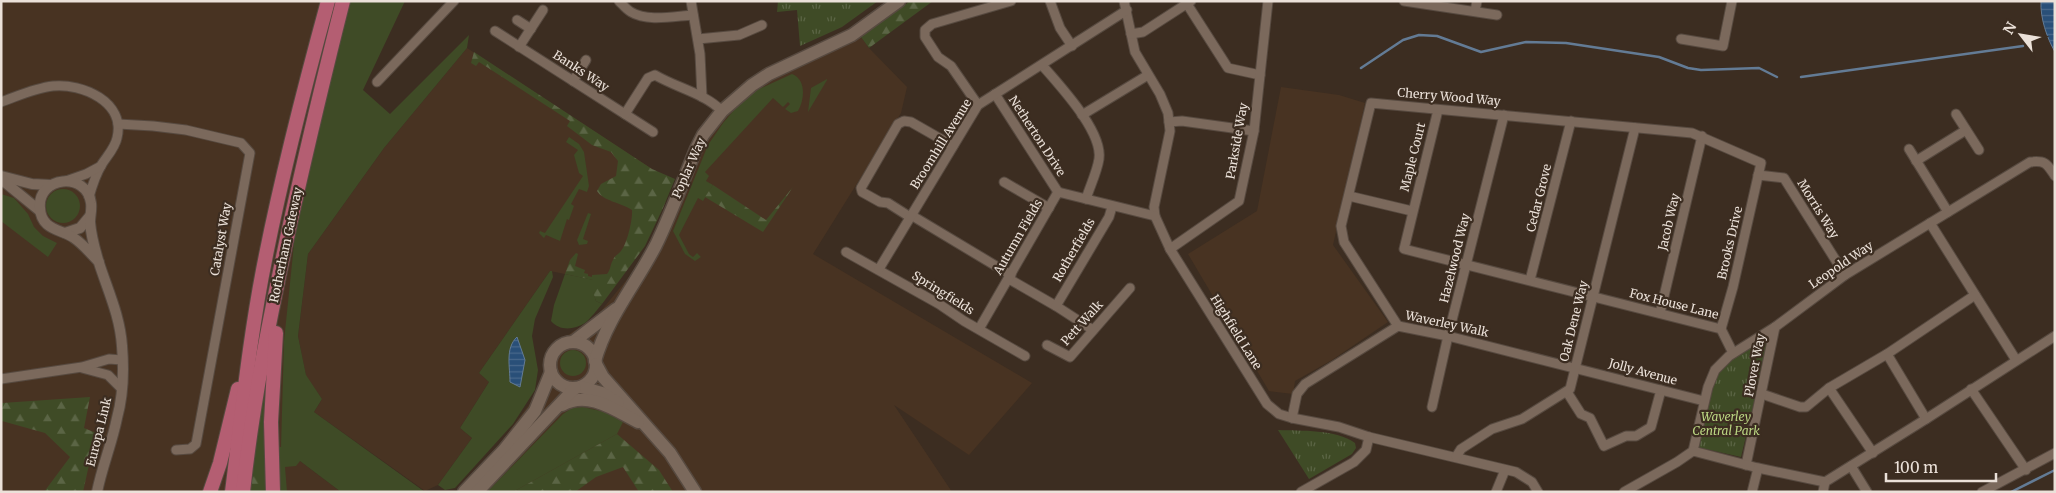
<svg xmlns="http://www.w3.org/2000/svg" width="2056" height="493" viewBox="0 0 2056 493" font-family="Merriweather,serif">
  <defs>
    <pattern id="forest-firs" width="22" height="20" patternUnits="userSpaceOnUse" patternTransform="scale(1.25)"><rect width="22" height="20" fill="#3f4b26"/><path d="M5 1l3.5 6h-7zM16 11l3.5 6h-7z" fill="#5b6545"/></pattern>
    <pattern id="park-tufts" width="24" height="20" patternUnits="userSpaceOnUse" patternTransform="scale(1.25)"><rect width="24" height="20" fill="#3f4b26"/><path d="M3 7l-1-3M5 7V3M7 7l1-3M15 17l-1-3M17 17v-4M19 17l1-3" fill="none" stroke="#5b6545"/></pattern>
    <pattern id="water-rules" width="6" height="5" patternUnits="userSpaceOnUse" patternTransform="scale(1.25)"><rect width="6" height="5" fill="#294f78"/><path d="M0 2.5h6" fill="none" stroke="#48688b"/></pattern>
  </defs>
  <rect width="100%" height="100%" fill="#3c2d21"/>
  <!-- built -->
  <g fill="#483322">
    <polygon points="1,1 353,1 288,357 300,461 341,492 1,492"/>
    <polygon points="861,37 869,48 907,87 901,113 813,254 1032,383 969,455 894,405 952,492 456,492 496,449 530,403 539,388 552,348 572,332 596,317 637,267 687,184 711,131 747,93 788,71"/>
    <polygon points="467,48 652,169 614,284 550,271 479,373 489,382 460,428 472,438 438,485 425,491 314,412 322,399 306,376 298,336 308,254 384,148"/>
    <polygon points="1281,87 1339,95 1365,103 1333,245 1388,322 1332,360 1295,381 1293,394 1269,391 1188,254 1257,211"/>
  </g>
  <!-- grass -->
  <g fill="#3f4b26">
    <polygon points="349,1 405,1 363,90 390,114 469,35 467,48 384,148 308,254 298,336 306,375 322,399 314,412 425,492 341,492 300,461 296,466 285,467 287,492 278,492 274,447 281,447 284,341 296,225"/>
    <path d="M792 74C806 79 805 99 798 111L791 113 785 109 790 104 788 102 783 107 773 98 705 172 709 176 706 181 713 185 703 201 698 198 679 235 689 254 693 257 697 253 701 257 695 261 685 254 673 231 708 145 723 123 735 109 757 90Z"/>
    <polygon points="827,79 827,80 808,112 811,88"/>
    <polygon points="569,137 579,144 584,152 589,186 587,192 579,189 571,204 574,206 569,220 567,219 560,241 546,235 544,238 539,233 540,231 545,233 583,176 579,173 574,155 578,150 566,142"/>
    <circle cx="63" cy="206" r="17"/>
    <polygon points="1,194 14,198 28,214 34,227 43,236 57,243 48,257 1,221"/>
    <polygon points="588,213 591,214 583,239 588,241 587,244 579,245 577,240"/>
    <polygon points="550,271 552,271 553,277 535,319 532,336 538,370 535,390 513,424 455,488 445,490 438,485 472,438 460,428 489,382 479,373"/>
    <path d="M565 274 594 280 593 291 596 301 602 304C597 310 591 318 585 323 574 330 559 331 551 321L554 305Z"/>
    <circle cx="573" cy="363" r="13"/>
    <polygon points="265,376 266,472 250,472"/>
    <polygon points="583,407 605,412 623,422 617,434 513,492 487,492 563,414 572,408"/>
  </g>
  <!-- forest -->
  <g fill="url(#forest-firs)">
    <polygon points="910,1 933,1 869,48 861,37"/>
    <path d="M474 52 652 169 675 179 663 208 645 246 602 304 596 301 593 292V280L565 274 570 260 576 253 578 254 575 266 585 270 584 273 588 274V276L592 277V275L607 274C611 269 610 265 613 260 615 255 618 255 621 251 627 244 633 219 632 210 622 203 603 201 597 191L601 184 616 176 618 161 611 152 592 145 567 126 570 121 479 62 476 66 471 63Z"/>
    <polygon points="713,185 766,220 793,187 763,232 705,197"/>
    <polygon points="90,397 84,428 96,433 83,492 44,492 70,457 45,433 2,421 2,403"/>
    <polygon points="617,434 659,470 673,492 639,492 623,467 596,477 575,492 513,492"/>
    <polygon points="250,472 266,472 267,492 248,492"/>
  </g>
  <!-- park -->
  <g fill="url(#park-tufts)">
    <polygon points="778,1 878,1 842,27 800,46 797,10 777,12"/>
    <polygon points="1757,341 1768,344 1741,457 1697,447 1717,373 1724,364"/>
    <path d="M1278 430C1301 431 1336 429 1355 443L1356 448 1352 454 1309 479Z"/>
  </g>
  <!-- water -->
  <g fill="url(#water-rules)" stroke="#637b95">
    <path d="M2041 1H2055V52C2047 38 2040 18 2041 1Z"/>
    <path d="M517 337 525 360 520 387 510 382C510 367 505 348 517 337Z"/>
  </g>
  <g fill="none" stroke-linecap="round" stroke-linejoin="round">
    <!-- stream -->
    <g stroke="#637b95" stroke-width="2.5">
      <polyline points="1361,68 1403,40 1419,35 1437,36 1481,52 1526,42 1566,43 1659,57 1688,68 1701,70 1759,68 1777,77"/>
      <polyline points="1801,77 2023,46"/>
      <polyline points="2011,492 2055,470"/>
    </g>
    <!-- minor casing -->
    <g stroke="#574a40" stroke-width="11">
      <g id="minor">
        <path d="M619 1C623 5 626 9 631 12 647 22 675 16 693 15"/>
        <polyline points="691,1 700,54 702,97"/>
        <polyline points="1050,1 1060,28 1072,46"/>
        <polyline points="1124,1 1135,52 1160,94 1168,113 1170,131 1154,207 1155,216 1170,249 1267,404 1279,414 1292,418 1339,427 1369,437 1516,472 1532,482 1538,492"/>
        <polyline points="1404,1 1497,15"/>
        <polyline points="1187,4 1228,68 1260,75"/>
        <polyline points="1475,11 1477,1"/>
        <polyline points="517,20 531,29"/>
        <polyline points="495,31 653,132"/>
        <polyline points="1131,34 1143,32 1191,1"/>
        <polyline points="698,39 739,35 762,25"/>
        <polyline points="1681,39 1723,46 1732,1"/>
        <polyline points="519,47 543,10"/>
        <path d="M1042 65C1059 85 1103 131 1099 159 1097 172 1090 186 1086 199"/>
        <polyline points="573,81 586,60"/>
        <polyline points="377,82 454,1"/>
        <polyline points="995,94 1058,192"/>
        <path d="M1 102C18 96 35 88 53 86 82 83 126 102 117 138 115 148 107 156 102 164 96 174 92 186 89 197"/>
        <polyline points="978,105 951,66 938,57 925,37 925,30 932,24 1011,1"/>
        <polyline points="1438,110 1404,249 1721,329 1733,353"/>
        <path d="M625 114 648 78 655 75C677 88 704 93 722 111"/>
        <polyline points="1956,114 1979,150"/>
        <polyline points="1082,115 1148,75"/>
        <polyline points="1169,122 1182,121 1254,131"/>
        <polyline points="118,124 153,126 186,130 241,143 250,153 196,444 190,449 176,450"/>
        <polyline points="1909,149 1948,212"/>
        <polyline points="1916,161 1966,130"/>
        <polyline points="1758,175 1784,178 1845,275"/>
        <polyline points="66,181 86,174 101,166"/>
        <polyline points="1004,182 1049,208"/>
        <polyline points="1349,196 1412,211"/>
        <polyline points="911,215 1011,275"/>
        <polyline points="910,217 888,203 880,202 862,192 861,188 898,124 904,121 911,122 953,146"/>
        <polyline points="1930,223 2016,360"/>
        <polyline points="1170,249 1239,201 1254,131 1268,1"/>
        <polyline points="846,252 939,304 964,321 1025,356"/>
        <polyline points="879,269 978,105 1127,10"/>
        <polyline points="1009,279 1056,306 1093,330"/>
        <polyline points="1530,280 1571,121"/>
        <polyline points="1056,306 1109,217 1112,207"/>
        <polyline points="1660,313 1702,136"/>
        <polyline points="1398,326 1344,242 1341,226 1371,103 1692,133 1761,163 1733,287 1721,329"/>
        <polyline points="979,329 1058,192 1155,216"/>
        <polyline points="1047,345 1070,357 1130,288"/>
        <polyline points="1887,354 1975,295"/>
        <polyline points="82,368 108,375 122,389"/>
        <polyline points="1,379 82,367 109,359 122,360"/>
        <polyline points="1829,388 1873,453"/>
        <polyline points="1971,389 2026,470"/>
        <polyline points="1567,392 1581,414 1590,418 1604,446 1626,436 1636,436 1651,427 1661,390"/>
        <polyline points="1762,394 1800,407 1806,407 1829,388 1887,354 1926,419 1825,482"/>
        <polyline points="1432,407 1448,336 1504,115"/>
        <polyline points="1292,418 1297,394 1305,384 1398,326 1448,336 1704,401"/>
        <polyline points="1926,419 2055,336"/>
        <path d="M1693 451 1708 387 1715 370 1729 356 1775 327 1845 275 2030 162C2046 160 2047 164 2055 176"/>
        <polyline points="1456,457 1461,449 1492,429 1522,419 1570,389 1635,128"/>
        <polyline points="1746,465 1775,327"/>
        <polyline points="1851,466 1867,492"/>
        <polyline points="1301,492 1354,462 1366,450 1369,437"/>
        <polyline points="1496,492 1505,470"/>
        <polyline points="1624,492 1677,462 1693,451 1758,468 1825,482"/>
        <polyline points="1752,492 1758,468"/>
        <polyline points="1823,492 1825,482"/>
        <polyline points="1982,492 2055,453"/>
      </g>
    </g>
    <!-- tertiary casing -->
    <g stroke="#574a40" stroke-width="12">
      <g id="tertiary">
        <polyline points="1,176 32,184 51,185"/>
        <polyline points="1,179 40,211"/>
        <polyline points="65,233 80,228 90,216"/>
        <path d="M97 492C102 467 112 443 117 418 123 396 124 370 122 346 120 316 108 291 99 263 95 250 91 235 90 222 90 216 92 209 91 203 87 171 37 176 40 208 41 230 61 229 74 238 83 244 91 254 99 262"/>
      </g>
    </g>
    <!-- secondary casing -->
    <g stroke="#574a40" stroke-width="15">
      <g id="secondary">
        <polyline points="573,342 616,309"/>
        <circle cx="573" cy="365" r="23"/>
        <path d="M595 361C607 318 636 284 656 245 671 214 683 181 696 149L703 135 722 111 752 85 769 74 852 35 899 1"/>
        <polyline points="596,364 603,377 670,453 695,492"/>
        <polyline points="581,387 602,393 618,403"/>
        <path d="M562 405C588 390 615 410 638 422"/>
        <polyline points="464,492 504,450 535,411 551,372"/>
        <polyline points="477,492 575,388"/>
      </g>
    </g>
    <!-- trunk casing -->
    <g stroke="#574a40" stroke-width="16">
      <g id="trunk">
        <polyline points="210,492 220,463 238,389"/>
        <path d="M232 492C242 413 250 333 266 255 283 170 305 85 328 1"/>
        <path d="M243 492C253 398 272 307 292 215 308 144 325 72 343 1"/>
        <polyline points="273,492 271,422 276,333"/>
      </g>
    </g>
    <!-- minor -->
    <use href="#minor" stroke="#7b695c" stroke-width="9"/>
    <!-- tertiary -->
    <use href="#tertiary" stroke="#7b695c" stroke-width="10"/>
    <!-- secondary -->
    <use href="#secondary" stroke="#7b695c" stroke-width="12"/>
    <!-- trunk -->
    <use href="#trunk" stroke="#b45e72" stroke-width="14"/>
  </g>
  <g text-anchor="middle" stroke-width="4.5" stroke-linejoin="round" paint-order="stroke">
    <!-- street labels -->
    <g font-size="12" fill="#ebe1d9" stroke="#3c2d21">
      <text transform="translate(581 71) rotate(33)" y="4">Banks Way</text>
      <text transform="translate(1449 97) rotate(5)" y="4">Cherry Wood Way</text>
      <text transform="translate(1037 136) rotate(57)" y="4">Netherton Drive</text>
      <text transform="translate(1237 141) rotate(-80)" y="4">Parkside Way</text>
      <text transform="translate(941 144) rotate(-58)" y="4">Broomhill Avenue</text>
      <text transform="translate(1413 157) rotate(-76)" y="4">Maple Court</text>
      <text transform="translate(689 168) rotate(-66)" y="4">Poplar Way</text>
      <text transform="translate(1539 198) rotate(-76)" y="4">Cedar Grove</text>
      <text transform="translate(1818 209) rotate(58)" y="4">Morris Way</text>
      <text transform="translate(1669 222) rotate(-77)" y="4">Jacob Way</text>
      <text transform="translate(1018 237) rotate(-60)" y="4">Autumn Fields</text>
      <text transform="translate(221 239) rotate(-80)" y="4">Catalyst Way</text>
      <text transform="translate(1730 243) rotate(-77)" y="4">Brooks Drive</text>
      <text transform="translate(286 245) rotate(-78)" y="4">Rotherham Gateway</text>
      <text transform="translate(1074 250) rotate(-60)" y="4">Rotherfields</text>
      <text transform="translate(1455 258) rotate(-76)" y="4">Hazelwood Way</text>
      <text transform="translate(1841 265) rotate(-34)" y="4">Leopold Way</text>
      <text transform="translate(943 293) rotate(32)" y="4">Springfields</text>
      <text transform="translate(1674 304) rotate(14)" y="4">Fox House Lane</text>
      <text transform="translate(1574 321) rotate(-76)" y="4">Oak Dene Way</text>
      <text transform="translate(1082 323) rotate(-48)" y="4">Pett Walk</text>
      <text transform="translate(1447 324) rotate(12)" y="4">Waverley Walk</text>
      <text transform="translate(1236 332) rotate(58)" y="4">Highfield Lane</text>
      <text transform="translate(1755 365) rotate(-79)" y="4">Plover Way</text>
      <text transform="translate(1643 372) rotate(15)" y="4">Jolly Avenue</text>
      <text transform="translate(99 432) rotate(-76)" y="4">Europa Link</text>
    </g>
    <!-- park labels -->
    <g font-size="12" font-style="italic" fill="#bad582" stroke="#3c2d21">
      <text x="1726" y="421">Waverley<tspan x="1726" dy="14">Central Park</tspan></text>
    </g>
  </g>
  <!-- border -->
  <rect width="2056" height="493" fill="none" stroke="#ebe1d9" stroke-width="5"/>
  <!-- north arrow -->
  <g transform="translate(2021 35) rotate(301)" stroke="#3c2d21" stroke-width="4" paint-order="stroke">
  <path d="M0-4L9 19L0 12L-9 19Z" fill="#ebe1d9"/>
  <text y="-8" font-size="14" font-weight="bold" text-anchor="middle" fill="#ebe1d9">N</text>
  </g>
  <!-- scale -->
  <path d="M1886 473v8h110v-8" fill="none" stroke="#ebe1d9" stroke-width="2.5"/>
  <text x="1894" y="473" font-size="15" fill="#ebe1d9" stroke="#3c2d21" stroke-width="4" paint-order="stroke">100 m</text>
</svg>
